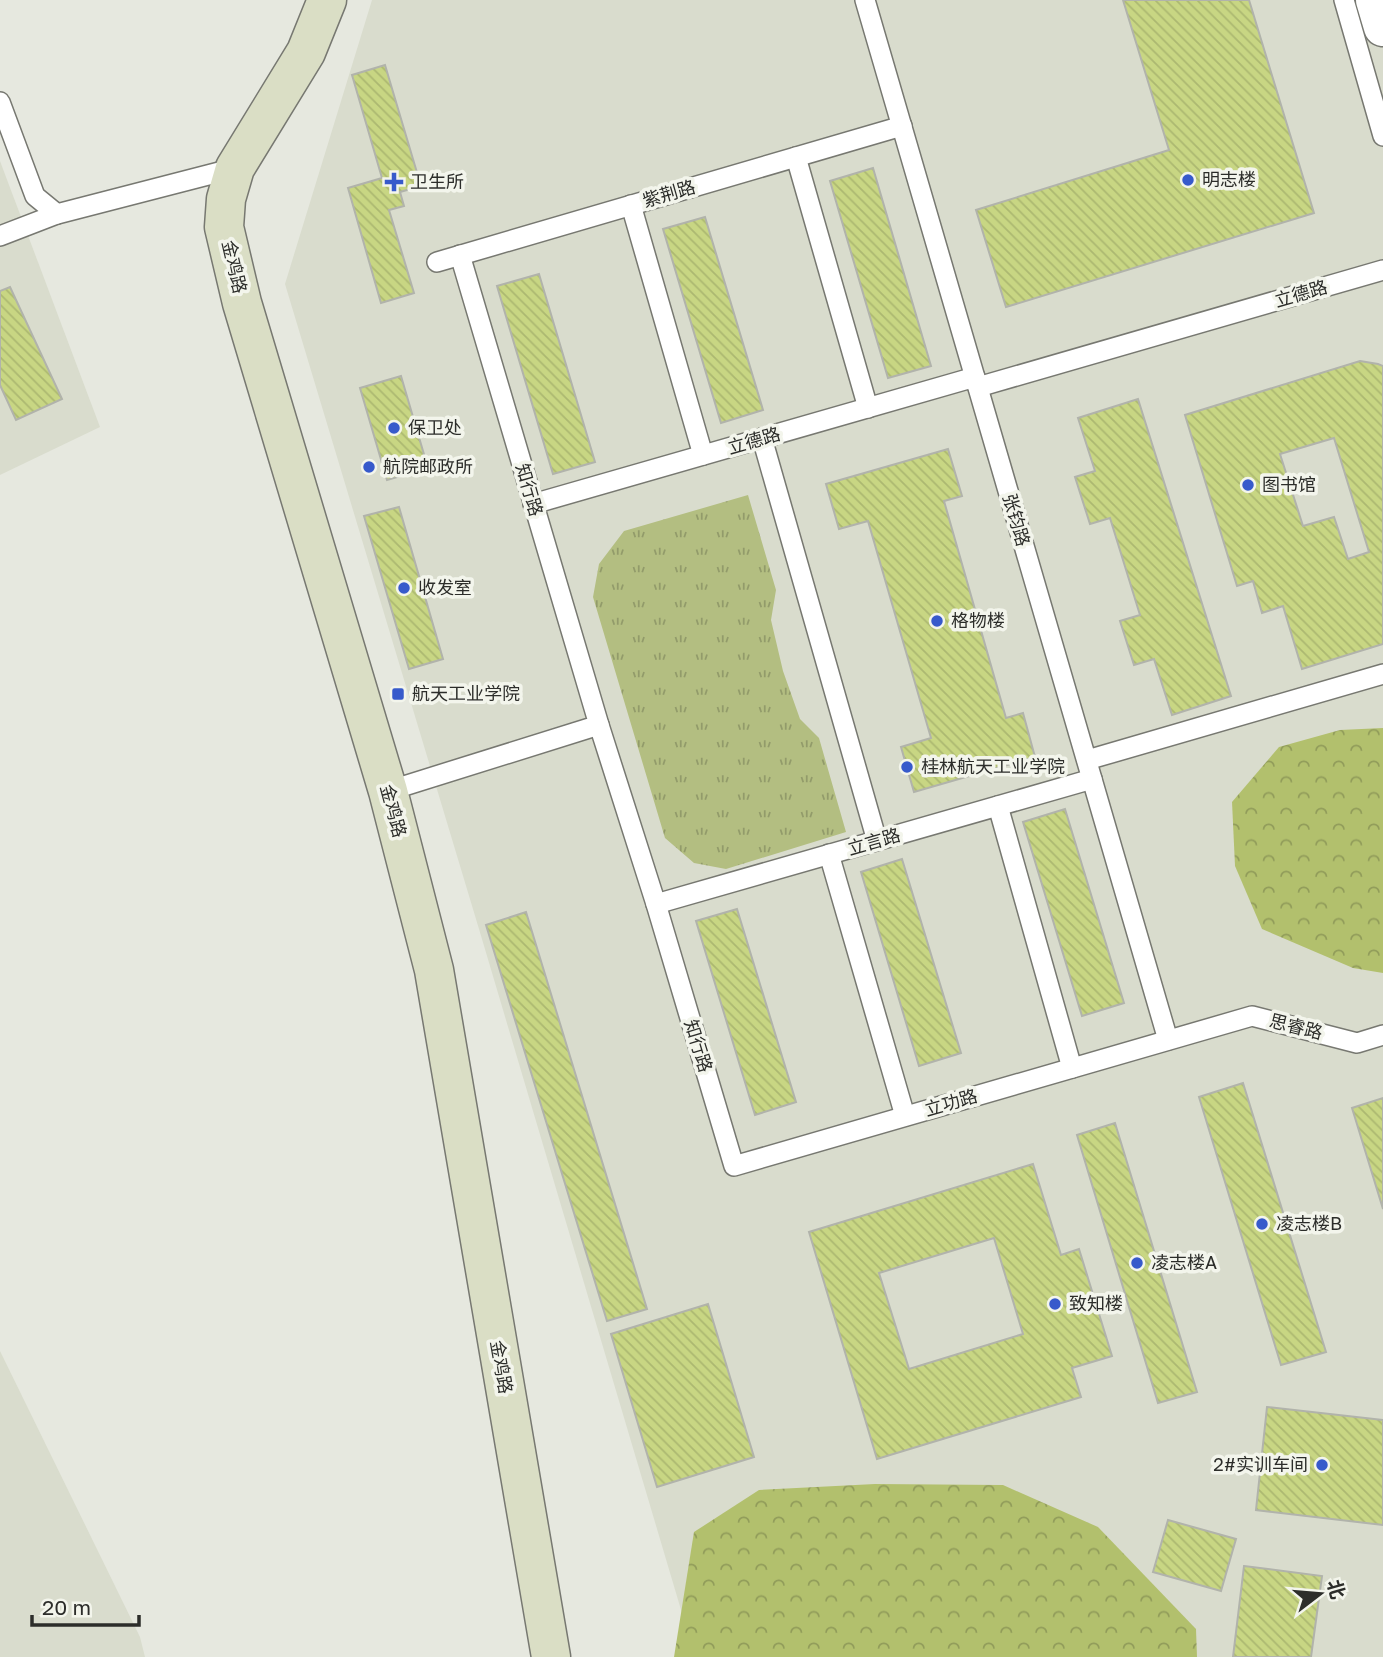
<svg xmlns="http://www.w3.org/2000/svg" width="1383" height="1657" viewBox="0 0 1383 1657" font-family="'Golos Text','Noto Sans SC',sans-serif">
  <defs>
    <pattern id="grass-tufts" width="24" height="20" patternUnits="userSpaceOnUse" patternTransform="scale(1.75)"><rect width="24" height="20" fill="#b3be81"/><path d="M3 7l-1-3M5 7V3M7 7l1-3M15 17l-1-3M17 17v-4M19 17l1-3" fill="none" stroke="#929b6a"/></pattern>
    <pattern id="forest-crowns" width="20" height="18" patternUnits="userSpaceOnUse" patternTransform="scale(1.75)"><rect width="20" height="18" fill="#b2c06d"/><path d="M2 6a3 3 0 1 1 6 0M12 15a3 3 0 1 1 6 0" fill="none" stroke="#919c5a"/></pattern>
    <pattern id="building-back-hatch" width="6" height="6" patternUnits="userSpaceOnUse" patternTransform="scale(1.75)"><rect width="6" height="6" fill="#c8d683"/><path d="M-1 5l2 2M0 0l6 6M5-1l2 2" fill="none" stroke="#acb871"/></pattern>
  </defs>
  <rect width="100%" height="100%" fill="#e6e8df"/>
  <!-- built -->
  <g fill="#d9dccd">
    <polygon points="372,0 1383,0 1383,1657 695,1657 479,929 285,284"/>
    <polygon points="0,161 100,427 0,475"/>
    <polygon points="0,1351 140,1637 145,1657 0,1657"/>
  </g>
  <!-- grass -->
  <polygon fill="url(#grass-tufts)" points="748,495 776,590 771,620 783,671 800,719 819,738 846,832 726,869 694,863 665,838 593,597 599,564 624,531"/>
  <!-- forest -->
  <g fill="url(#forest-crowns)">
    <polygon points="1383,728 1383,973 1353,968 1262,929 1235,866 1232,802 1279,747 1340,730"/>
    <polygon points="875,1484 1003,1485 1098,1527 1196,1629 1197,1657 674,1657 694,1532 759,1490"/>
  </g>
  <!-- building -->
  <g fill="url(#building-back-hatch)" stroke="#b1b3ab" stroke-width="2" fill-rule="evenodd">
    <polygon points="1123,0 1249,0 1314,213 1006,307 976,210 1169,150"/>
    <polygon points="385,65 421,186 400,192 404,206 389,210 414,293 381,303 348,188 382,178 352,75"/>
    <polygon points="873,168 931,366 888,378 830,181"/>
    <polygon points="705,217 763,410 721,423 663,229"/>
    <polygon points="539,274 595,462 553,474 497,286"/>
    <polygon points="10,287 62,399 16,420 0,385 0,291"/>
    <path d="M1360 361 1378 364 1383 366V644L1302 669 1283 606 1262 613 1253 581 1237 586 1185 415ZM1334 438 1369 552 1348 559 1334 517 1303 526 1280 454Z"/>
    <polygon points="401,376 428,468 387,480 360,388"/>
    <polygon points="1138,399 1231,696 1172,715 1154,659 1134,665 1120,621 1140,615 1110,518 1090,524 1075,477 1095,471 1078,418"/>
    <polygon points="948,449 962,496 944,501 1006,718 1023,713 1035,757 914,792 901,747 931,738 868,521 839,529 826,484"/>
    <polygon points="399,507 443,659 409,669 364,516"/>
    <polygon points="1065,809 1124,1003 1082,1016 1023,822"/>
    <polygon points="902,859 961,1053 919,1066 861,872"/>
    <polygon points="737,909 796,1102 755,1115 696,921"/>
    <polygon points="526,912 647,1309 607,1321 486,925"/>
    <polygon points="1243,1083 1326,1352 1281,1365 1199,1097"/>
    <polygon points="1383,1098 1383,1209 1352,1108"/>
    <polygon points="1115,1123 1197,1392 1158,1403 1077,1135"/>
    <path d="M1033 1164 1061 1255 1079 1249 1112 1356 1072 1368 1081 1397 877 1459 809 1232ZM994 1238 1023 1334 909 1369 879 1273Z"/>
    <polygon points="708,1304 754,1457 657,1487 611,1334"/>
    <polygon points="1267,1407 1383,1420 1383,1525 1256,1510"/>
    <polygon points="1168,1520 1236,1539 1221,1591 1153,1572"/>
    <polygon points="1244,1566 1322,1576 1311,1657 1233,1657"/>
  </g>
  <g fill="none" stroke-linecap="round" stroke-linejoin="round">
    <!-- lane casing -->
    <g stroke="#777871" stroke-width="22">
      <g id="lane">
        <polyline points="865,0 1168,1040"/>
        <polyline points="1344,0 1383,136"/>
        <polyline points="0,102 35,196 57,214 235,168"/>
        <polyline points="796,157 868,408"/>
        <polyline points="631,205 703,455"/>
        <polyline points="0,236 57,214"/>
        <polyline points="437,262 902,126"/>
        <polyline points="978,387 1383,270"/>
        <polyline points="762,438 877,841"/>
        <polyline points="533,504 975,377"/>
        <polyline points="599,725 656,904 734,1166 1252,1016 1357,1043 1383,1035"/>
        <polyline points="1087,760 1383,674"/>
        <polyline points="388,791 599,725 460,255"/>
        <polyline points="998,806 1072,1068"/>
        <polyline points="829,854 905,1116"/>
        <polyline points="656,904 1092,779"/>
      </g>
    </g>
    <!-- street casing -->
    <g stroke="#777871" stroke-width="41">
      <polyline id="street" points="1375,0 1383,27"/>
    </g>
    <!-- secondary casing -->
    <g stroke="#777871" stroke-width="41">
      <polyline id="secondary" points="327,0 306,52 235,168 226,199 224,227 242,303 388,791 434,970 551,1657"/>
    </g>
    <!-- lane -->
    <use href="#lane" stroke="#fff" stroke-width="19"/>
    <!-- street -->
    <use href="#street" stroke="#fff" stroke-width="38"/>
    <!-- secondary -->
    <use href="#secondary" stroke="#dadec5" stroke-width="38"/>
  </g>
  <!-- markers -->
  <g fill="#375acb" stroke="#f3f5ec" stroke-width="2.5">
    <circle cx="1188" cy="180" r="7"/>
    <path d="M390.5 171.5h7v7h7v7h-7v7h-7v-7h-7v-7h7z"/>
    <circle cx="394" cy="428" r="7"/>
    <circle cx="369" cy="467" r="7"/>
    <circle cx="1248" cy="485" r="7"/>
    <circle cx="404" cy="588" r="7"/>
    <circle cx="937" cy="621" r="7"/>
    <rect x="391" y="687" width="14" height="14" rx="3.5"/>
    <circle cx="907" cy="767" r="7"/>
    <circle cx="1262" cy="1224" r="7"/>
    <circle cx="1137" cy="1263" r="7"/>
    <circle cx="1055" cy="1304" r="7"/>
    <circle cx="1322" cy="1465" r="7"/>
  </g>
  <g text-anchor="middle" stroke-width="7" stroke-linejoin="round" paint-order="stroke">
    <!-- poi labels -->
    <g font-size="18" fill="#2c2d2a" stroke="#f3f5ec" text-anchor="start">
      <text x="1202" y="186">明志楼</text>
      <text x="410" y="188">卫生所</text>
      <text x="408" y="434">保卫处</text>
      <text x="383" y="473">航院邮政所</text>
      <text x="1262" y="491">图书馆</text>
      <text x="418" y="594">收发室</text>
      <text x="951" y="627">格物楼</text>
      <text x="412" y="700">航天工业学院</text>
      <text x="921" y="773">桂林航天工业学院</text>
      <text x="1276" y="1230">凌志楼B</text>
      <text x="1151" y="1269">凌志楼A</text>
      <text x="1069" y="1310">致知楼</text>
      <text x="1308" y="1471" text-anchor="end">2#实训车间</text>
    </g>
    <!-- street labels -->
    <g font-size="18" fill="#2c2d2a" stroke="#f3f5ec">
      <text transform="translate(669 194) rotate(-16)" y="6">紫荆路</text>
      <text transform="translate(234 267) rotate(77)" y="6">金鸡路</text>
      <text transform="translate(1301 294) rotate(-16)" y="6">立德路</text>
      <text transform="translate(754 441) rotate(-16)" y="6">立德路</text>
      <text transform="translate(529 490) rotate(74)" y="6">知行路</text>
      <text transform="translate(1016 520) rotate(74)" y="6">张钧路</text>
      <text transform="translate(393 811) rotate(75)" y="6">金鸡路</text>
      <text transform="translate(874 842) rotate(-16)" y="6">立言路</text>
      <text transform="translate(1296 1027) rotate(14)" y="6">思睿路</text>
      <text transform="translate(698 1046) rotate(73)" y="6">知行路</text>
      <text transform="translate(951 1103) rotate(-16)" y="6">立功路</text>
      <text transform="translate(501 1367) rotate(80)" y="6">金鸡路</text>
    </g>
  </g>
  <!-- north arrow -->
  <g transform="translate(1320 1594) rotate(74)" stroke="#f3f5ec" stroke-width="5" paint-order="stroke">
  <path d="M0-5L12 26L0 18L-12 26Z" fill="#2c2d2a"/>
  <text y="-10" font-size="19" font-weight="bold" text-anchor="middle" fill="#2c2d2a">北</text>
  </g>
  <!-- scale -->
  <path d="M32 1615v10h107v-10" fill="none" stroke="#2c2d2a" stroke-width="3.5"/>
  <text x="42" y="1615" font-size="21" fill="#2c2d2a" stroke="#f3f5ec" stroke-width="5" paint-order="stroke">20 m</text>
</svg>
